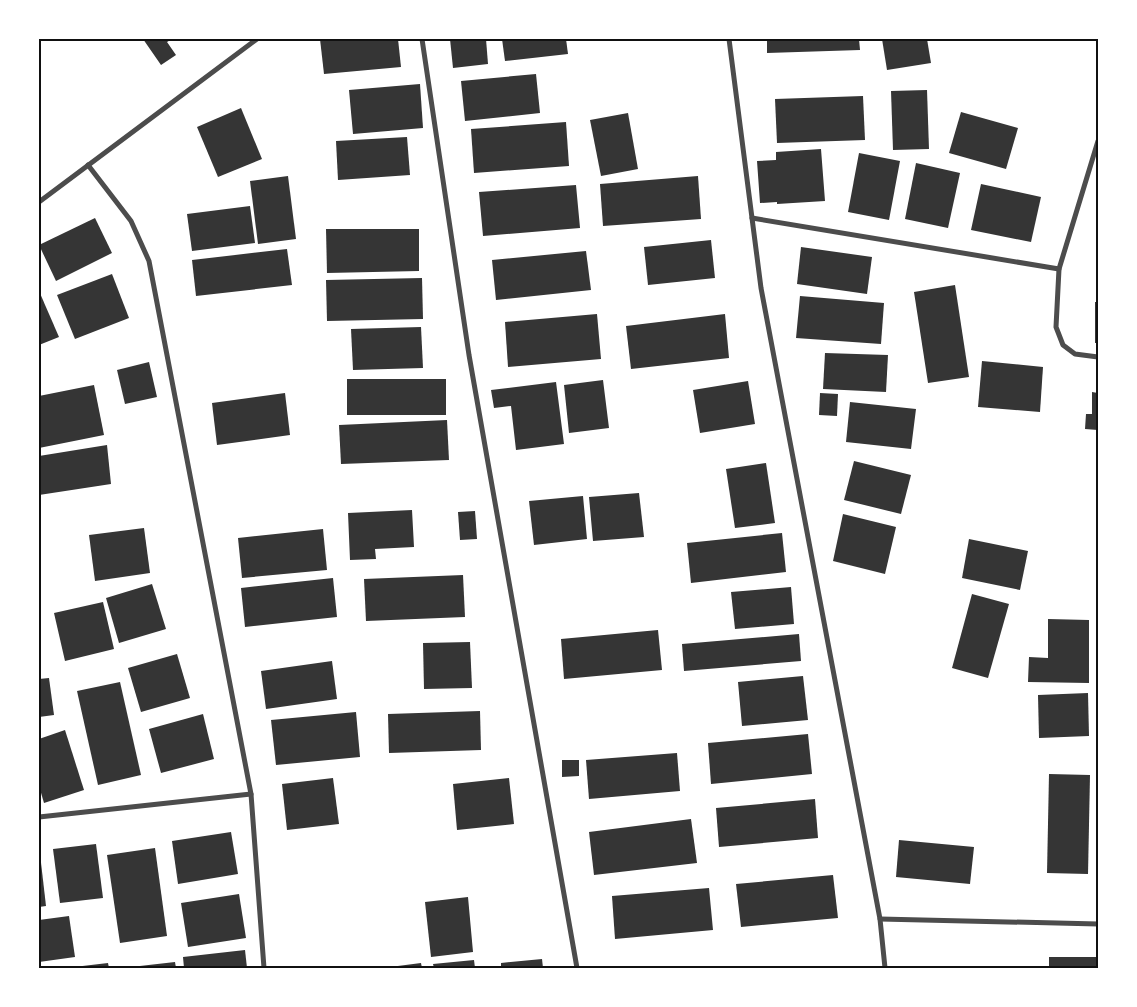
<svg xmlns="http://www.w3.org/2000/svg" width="1137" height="1007" viewBox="0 0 1137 1007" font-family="Montserrat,sans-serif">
  <rect width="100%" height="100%" fill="#fff"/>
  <!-- building -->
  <g fill="#353535">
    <polygon points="143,39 172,39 167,42 176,55 161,65"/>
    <polygon points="320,39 398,39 401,67 324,74"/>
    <polygon points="450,39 486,39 488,64 453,68"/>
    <polygon points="502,39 566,39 568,54 505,61"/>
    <polygon points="767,39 859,39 860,50 767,53"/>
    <polygon points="882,39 927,39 931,63 887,70"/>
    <polygon points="536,74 540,113 465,121 461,81"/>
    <polygon points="420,84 423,128 353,134 349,90"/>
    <polygon points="927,90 929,149 893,150 891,91"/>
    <polygon points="863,96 865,140 777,143 775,99"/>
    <polygon points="241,108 262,159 218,177 197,127"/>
    <polygon points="961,112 1018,128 1006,169 949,153"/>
    <polygon points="628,113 638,169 601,176 590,120"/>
    <polygon points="566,122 569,166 474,173 471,129"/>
    <polygon points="407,137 410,175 338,180 336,141"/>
    <polygon points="821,149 825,201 777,204 777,202 760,203 757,161 776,160 776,152"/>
    <polygon points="859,153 900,161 889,220 848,212"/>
    <polygon points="916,163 960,173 948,228 905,219"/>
    <polygon points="288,176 296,239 258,244 250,181"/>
    <polygon points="698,176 701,219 603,226 600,184"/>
    <polygon points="981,184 1041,197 1031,242 971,230"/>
    <polygon points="576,185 580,228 483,236 479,192"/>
    <polygon points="250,206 255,243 192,251 187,214"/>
    <polygon points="95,218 112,253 56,281 39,245"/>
    <polygon points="326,229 419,229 419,271 327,273"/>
    <polygon points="711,240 715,278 648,285 644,247"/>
    <polygon points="801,247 872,257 867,294 797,284"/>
    <polygon points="287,249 292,285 196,296 192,260"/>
    <polygon points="586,251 591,290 496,300 492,260"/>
    <polygon points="112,274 129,318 75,339 57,295"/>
    <polygon points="422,278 423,319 327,321 326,280"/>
    <polygon points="955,285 969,377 928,383 914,292"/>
    <polygon points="39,291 59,337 39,345"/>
    <polygon points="800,296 884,303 881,344 796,338"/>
    <rect x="1095" y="302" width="3" height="41"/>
    <polygon points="597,314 601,359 508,367 505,322"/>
    <polygon points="725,314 729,358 631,369 626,326"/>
    <polygon points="421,327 423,368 353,370 351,329"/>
    <polygon points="825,353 888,355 886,392 823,389"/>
    <polygon points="982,361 1043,367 1040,412 978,407"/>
    <polygon points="149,362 157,397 125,404 117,370"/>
    <rect x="347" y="379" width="99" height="36"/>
    <polygon points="603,380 609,428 569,433 564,385"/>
    <polygon points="748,381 755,424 700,433 693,390"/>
    <polygon points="556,382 564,444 516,450 511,406 494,408 491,390"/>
    <polygon points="94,385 104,435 39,448 39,396"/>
    <polygon points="1092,392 1098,393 1098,430 1085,429 1086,414 1092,414"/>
    <polygon points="285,393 290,435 217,445 212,403"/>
    <polygon points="820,393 838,394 837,416 819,415"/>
    <polygon points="850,402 916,409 911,449 846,442"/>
    <polygon points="447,420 449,460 341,464 339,425"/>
    <polygon points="107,445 111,484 39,495 39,456"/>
    <polygon points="854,461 911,475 901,514 844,500"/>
    <polygon points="766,463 775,523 735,528 726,469"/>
    <polygon points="639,493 644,537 593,541 589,497"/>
    <polygon points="583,496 587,539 534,545 529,501"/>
    <polygon points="412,510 414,547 375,549 376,559 350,560 348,513"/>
    <polygon points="475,511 477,539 460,540 458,512"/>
    <polygon points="843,514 896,527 885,574 833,561"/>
    <polygon points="144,528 150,573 95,581 89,535"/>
    <polygon points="323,529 327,570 242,578 238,538"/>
    <polygon points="782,533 786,572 691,583 687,543"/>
    <polygon points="969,539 1028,551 1020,590 962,578"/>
    <polygon points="463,575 465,617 366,621 364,579"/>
    <polygon points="333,578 337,617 245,627 241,588"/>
    <polygon points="152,584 166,629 119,643 106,598"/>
    <polygon points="791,587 794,624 735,629 731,592"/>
    <polygon points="972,594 1009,604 988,678 952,668"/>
    <polygon points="103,602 114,649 65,661 54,613"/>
    <polygon points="1048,619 1089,620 1089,683 1028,682 1029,657 1048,658"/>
    <polygon points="658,630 662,670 564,679 561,639"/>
    <polygon points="799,634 801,661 684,671 682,644"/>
    <polygon points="470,642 472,688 424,689 423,643"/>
    <polygon points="177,654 190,698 141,712 128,668"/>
    <polygon points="332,661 337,699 266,709 261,671"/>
    <polygon points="803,676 808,720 742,726 738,682"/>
    <polygon points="49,678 54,715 39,717 39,679"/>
    <polygon points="120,682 141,775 98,785 77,691"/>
    <polygon points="1088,693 1089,736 1039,738 1038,695"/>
    <polygon points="480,711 481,750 389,753 388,714"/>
    <polygon points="356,712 360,757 276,765 271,720"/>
    <polygon points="203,714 214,759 161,773 149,729"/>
    <polygon points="65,730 84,790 44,803 39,786 39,739"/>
    <polygon points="808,734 812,774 711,784 708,743"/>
    <polygon points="677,753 680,791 589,799 586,760"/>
    <polygon points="562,760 579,760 579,776 562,777"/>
    <polygon points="1049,774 1090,775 1088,874 1047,873"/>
    <polygon points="333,778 339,824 287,830 282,784"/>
    <polygon points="509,778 514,824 457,830 453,784"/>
    <polygon points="815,799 818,838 719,847 716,808"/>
    <polygon points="691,819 697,863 594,875 589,832"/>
    <polygon points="231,832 238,874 178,884 172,841"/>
    <polygon points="899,840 974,847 970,884 896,877"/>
    <polygon points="96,844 103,898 60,903 53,849"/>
    <polygon points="155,848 167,936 120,943 107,855"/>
    <polygon points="39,854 40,854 46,906 39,907"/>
    <polygon points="833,875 838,918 741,927 736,884"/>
    <polygon points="709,888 713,930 615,939 612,896"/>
    <polygon points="239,894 246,938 188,947 181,903"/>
    <polygon points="468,897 473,952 431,957 425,902"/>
    <polygon points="69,916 75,957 39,962 39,920"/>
    <polygon points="245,950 247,968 184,968 183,957"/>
    <rect x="1049" y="957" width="47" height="11"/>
    <polygon points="542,959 543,968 501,968 501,963"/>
    <polygon points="474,960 475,968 434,968 433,964"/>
    <polygon points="175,962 176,968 132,968 131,967"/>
    <polygon points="108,963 109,968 74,968 74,967"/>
    <polygon points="421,963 422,968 390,968 390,967"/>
  </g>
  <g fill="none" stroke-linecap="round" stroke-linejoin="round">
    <!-- minor -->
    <g stroke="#4c4c4c" stroke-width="5">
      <polyline points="422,39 469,355 577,968"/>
      <polyline points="729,39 761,288 880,919 885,968"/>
      <polyline points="1098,141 1059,269 1056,327 1063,345 1075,354 1098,357"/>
      <polyline points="88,165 131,221 149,261 251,794 264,968"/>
      <polyline points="39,202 257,39"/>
      <polyline points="752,218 1059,269"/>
      <polyline points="39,817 251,794"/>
      <polyline points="880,919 1098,924"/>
    </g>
  </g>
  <!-- border -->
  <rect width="1137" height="1007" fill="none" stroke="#ffffff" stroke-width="80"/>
  <rect x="40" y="40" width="1057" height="927" fill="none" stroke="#111" stroke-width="2"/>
</svg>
